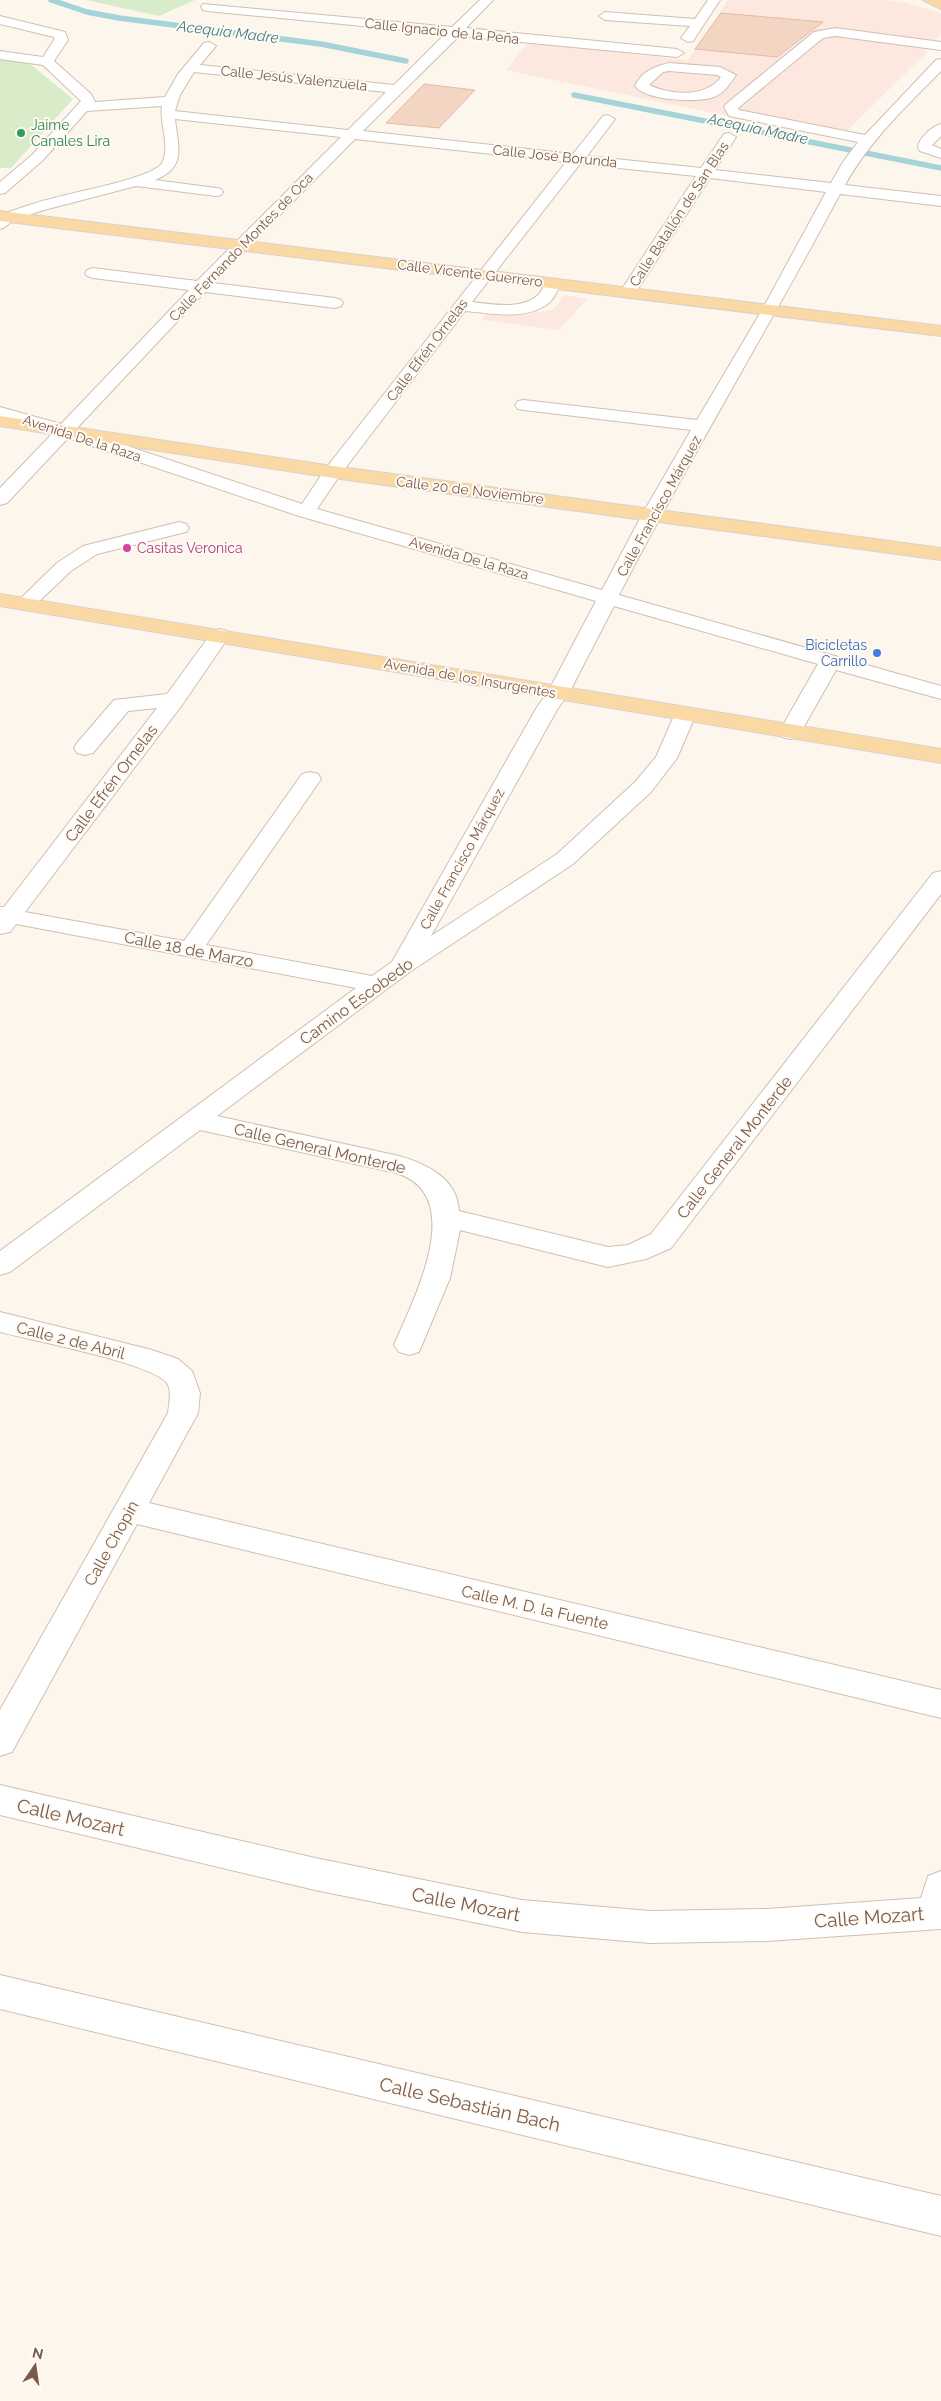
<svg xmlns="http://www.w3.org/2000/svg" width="941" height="2401" viewBox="0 0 941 2401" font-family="Raleway,sans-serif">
  <rect width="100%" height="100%" fill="#fdf6ec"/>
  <!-- commercial -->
  <g fill="#fde8e0">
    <polygon points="728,0 881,0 907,3 941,13 941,34 925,50 927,52 839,139 506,70 528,43 688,60"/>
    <polygon points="565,295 587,299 559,330 482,320 488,310 525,315 554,309"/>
  </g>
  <!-- green -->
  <g fill="#d8ecc9">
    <polygon points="86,0 195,0 159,16"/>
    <polygon points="0,59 30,64 73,99 11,168 0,168"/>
  </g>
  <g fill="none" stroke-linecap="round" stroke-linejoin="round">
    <!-- stream -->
    <g stroke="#a5d3da" stroke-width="5.5">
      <polyline points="51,0 87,12 119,18 321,44 406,61"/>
      <polyline points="574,95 941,168"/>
    </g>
  </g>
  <!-- building -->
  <g fill="#f3d5c3" stroke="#e6bba3">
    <polygon points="721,13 823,22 777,57 695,49"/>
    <polygon points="424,84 475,90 439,128 386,123"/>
  </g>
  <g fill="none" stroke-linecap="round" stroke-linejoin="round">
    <!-- minor casing -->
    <g stroke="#d1beb0" stroke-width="2">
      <g id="minor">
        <path d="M480 0H493L466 28 677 49 684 53 677 57 459 36 363 131 573 154 603 116 608 115 615 119 587 156 701 168 724 134 729 133 736 137 715 170 831 183 843 162 858 142 729 116 724 107 726 104 814 32 835 28 941 42V50L835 36 823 38 738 108 739 110 865 135 936 60 941 59V71C906 107 869 141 845 185L941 196V206L840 194C768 329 689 459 619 595L941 686V699L836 670 798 737 790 739 782 737 779 732 818 664 614 606 569 693 558 708 431 936 557 854 635 782 656 757 677 709 685 708 693 709 696 714 677 758 651 792 573 864 411 971 217 1116 399 1156C427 1164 457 1178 459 1211L608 1247 628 1245 651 1234 933 873 941 871V894L671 1248 646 1259 608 1267 460 1230 450 1278 419 1352 409 1355 399 1352 394 1345C413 1300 469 1195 396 1173L200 1130 10 1272 0 1275V1251L356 988 16 924 10 932 0 934V907H4L157 708 128 711 93 753 85 755 77 753 74 748 77 743 114 700 167 694 213 631 220 629 227 631 230 635 182 705 25 912 184 941 302 774 310 772 318 774 321 779 206 945 372 976 392 962 537 707 548 692 596 601 299 516 68 438 7 503 0 505V488L53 433 0 418V407L61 424 189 290 93 278 87 276 85 273 87 270 93 268 197 281 341 137 175 119C178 147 187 167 155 180L216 188 221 189 223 192 221 195 216 196 136 186 44 210 13 220 5 227 0 229V216L3 214C20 208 37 202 54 198 74 192 153 178 162 163 171 147 159 123 162 106L87 111 42 161 5 193 0 194V182L32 155 81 101 43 65 0 59V51L43 57 54 40V37L0 24V16L65 32 68 40 54 61 91 94 95 102 165 97 178 74 204 43 209 42 216 46 200 65 394 85 445 34 207 11 203 10 201 7 203 4 452 27ZM194 72 386 92 348 130 175 111 180 95ZM355 139 566 162 326 468 302 504 76 429 205 292 335 308 341 306 343 303 341 300 335 298 213 283ZM580 164 696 176 620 292 622 295H634L636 292 710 178 826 192 762 310 697 420 524 400 518 401 515 405 518 409 524 410 691 430 643 513 602 590 317 509 340 475 465 311C490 313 527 321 549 303 554 298 558 290 561 283L559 280H547C544 285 542 292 537 296 520 310 492 304 472 302Z"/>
        <polygon points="708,0 720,0 693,41 688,42 681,38 690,26 605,20 599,16 605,12 695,19"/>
        <path d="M669 63 720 67 736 75C730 84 724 93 714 97 698 103 646 101 635 86 641 72 655 66 669 63ZM669 71 717 75 721 77C706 98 671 95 649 85L663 72Z"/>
        <path d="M941 124V136L932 145 941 149V158L920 151 918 148C918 139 932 126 941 124Z"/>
        <polygon points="179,522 186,524 189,528 186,532 97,554 71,571 32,608 25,610 18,608 15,604 57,563 83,546"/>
        <path d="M0 1312 152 1350 178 1359 192 1371 200 1393 198 1413 149 1503 941 1690V1718L137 1524 12 1752 0 1756V1710L168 1413C169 1404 172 1391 167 1383 152 1363 30 1340 0 1332Z"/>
        <polygon points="0,1785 315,1858 522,1900 650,1911 767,1909 921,1898 928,1876 941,1871 941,1929 767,1941 650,1943 522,1932 315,1890 0,1815"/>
        <polygon points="0,1975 941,2196 941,2236 0,2009"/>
      </g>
    </g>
    <!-- major casing -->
    <g stroke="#dad1cd" stroke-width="2">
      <g id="major">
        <polygon points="923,0 941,0 941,9"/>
        <polygon points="0,211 941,326 941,336 0,221"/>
        <polygon points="0,416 333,466 941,548 941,560 333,478 0,426"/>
        <polygon points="0,594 941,749 941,763 0,606"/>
      </g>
    </g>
    <!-- minor -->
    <use href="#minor" fill="#fff" fill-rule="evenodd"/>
    <!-- major -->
    <use href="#major" fill="#fbd9a5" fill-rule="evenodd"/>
  </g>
  <!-- markers -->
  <circle fill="#2e9e5b" stroke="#fffaf3" stroke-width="2" cx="21" cy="133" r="5"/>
  <circle fill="#d1479c" stroke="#fffaf3" stroke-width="2" cx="127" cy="548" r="5"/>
  <circle fill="#3f7fe0" stroke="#fffaf3" stroke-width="2" cx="877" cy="653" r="5"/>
  <g text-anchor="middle" stroke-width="4" stroke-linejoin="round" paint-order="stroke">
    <!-- far-street labels -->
    <g font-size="14" fill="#7a5c4d" stroke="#fffaf3">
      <text transform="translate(442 31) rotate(6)" y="5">Calle Ignacio de la Peña</text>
      <text transform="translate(294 78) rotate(6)" y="5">Calle Jesús Valenzuela</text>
      <text transform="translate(555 156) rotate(6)" y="5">Calle José Borunda</text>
      <text transform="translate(679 214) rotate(-57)" y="5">Calle Batallón de San Blas</text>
      <text transform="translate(241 247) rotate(-46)" y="5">Calle Fernando Montes de Oca</text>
      <text transform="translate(470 273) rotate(7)" y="5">Calle Vicente Guerrero</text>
      <text transform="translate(427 350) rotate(-53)" y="5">Calle Efrén Ornelas</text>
      <text transform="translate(82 438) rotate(18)" y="5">Avenida De la Raza</text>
      <text transform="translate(470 490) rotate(7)" y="5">Calle 20 de Noviembre</text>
      <text transform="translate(659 506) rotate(-61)" y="5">Calle Francisco Márquez</text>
      <text transform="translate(469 558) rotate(16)" y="5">Avenida De la Raza</text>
      <text transform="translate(470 678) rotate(10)" y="5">Avenida de los Insurgentes</text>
      <text transform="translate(462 859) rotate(-61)" y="5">Calle Francisco Márquez</text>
    </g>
    <!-- far-leisure labels -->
    <g font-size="14" fill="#27864d" stroke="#fffaf3" text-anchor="start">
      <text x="31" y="130">Jaime<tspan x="31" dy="16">Canales Lira</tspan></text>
    </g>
    <!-- far-hotel labels -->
    <g font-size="14" fill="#b23c85" stroke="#fffaf3" text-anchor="start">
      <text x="137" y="553">Casitas Veronica</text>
    </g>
    <!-- far-shop labels -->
    <g font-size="14" fill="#366cbe" stroke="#fffaf3" text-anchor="end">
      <text x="867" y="650">Bicicletas<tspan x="867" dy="16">Carrillo</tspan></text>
    </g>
    <!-- far-water labels -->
    <g font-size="15" font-style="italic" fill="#437c86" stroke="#fffaf3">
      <text transform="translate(228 32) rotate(7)" y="5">Acequia Madre</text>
      <text transform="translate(758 129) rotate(12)" y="5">Acequia Madre</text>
    </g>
    <!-- street labels -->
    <g font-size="16" fill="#7a5c4d" stroke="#fffaf3">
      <text transform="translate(111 783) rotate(-53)" y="6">Calle Efrén Ornelas</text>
      <text transform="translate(189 949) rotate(11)" y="6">Calle 18 de Marzo</text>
      <text transform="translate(356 1001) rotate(-36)" y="6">Camino Escobedo</text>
      <text transform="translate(734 1147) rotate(-52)" y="6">Calle General Monterde</text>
      <text transform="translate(320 1148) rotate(13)" y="6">Calle General Monterde</text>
      <text transform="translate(71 1340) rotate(14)" y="6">Calle 2 de Abril</text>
      <text transform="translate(111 1543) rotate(-61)" y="6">Calle Chopin</text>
      <text transform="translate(535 1607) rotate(13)" y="6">Calle M. D. la Fuente</text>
    </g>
    <!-- near-street labels -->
    <g font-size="19" fill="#7a5c4d" stroke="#fffaf3">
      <text transform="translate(71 1817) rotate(13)" y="7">Calle Mozart</text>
      <text transform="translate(466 1904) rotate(11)" y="7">Calle Mozart</text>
      <text transform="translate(869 1917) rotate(-4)" y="7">Calle Mozart</text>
      <text transform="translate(470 2104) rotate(13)" y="7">Calle Sebastián Bach</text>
    </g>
  </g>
  <!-- north arrow -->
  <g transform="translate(35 2366) rotate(13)" stroke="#fffaf3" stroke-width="4" paint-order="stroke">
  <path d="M0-4L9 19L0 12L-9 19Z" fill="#7a5c4d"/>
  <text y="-8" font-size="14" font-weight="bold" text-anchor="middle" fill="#7a5c4d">N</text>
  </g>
</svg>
